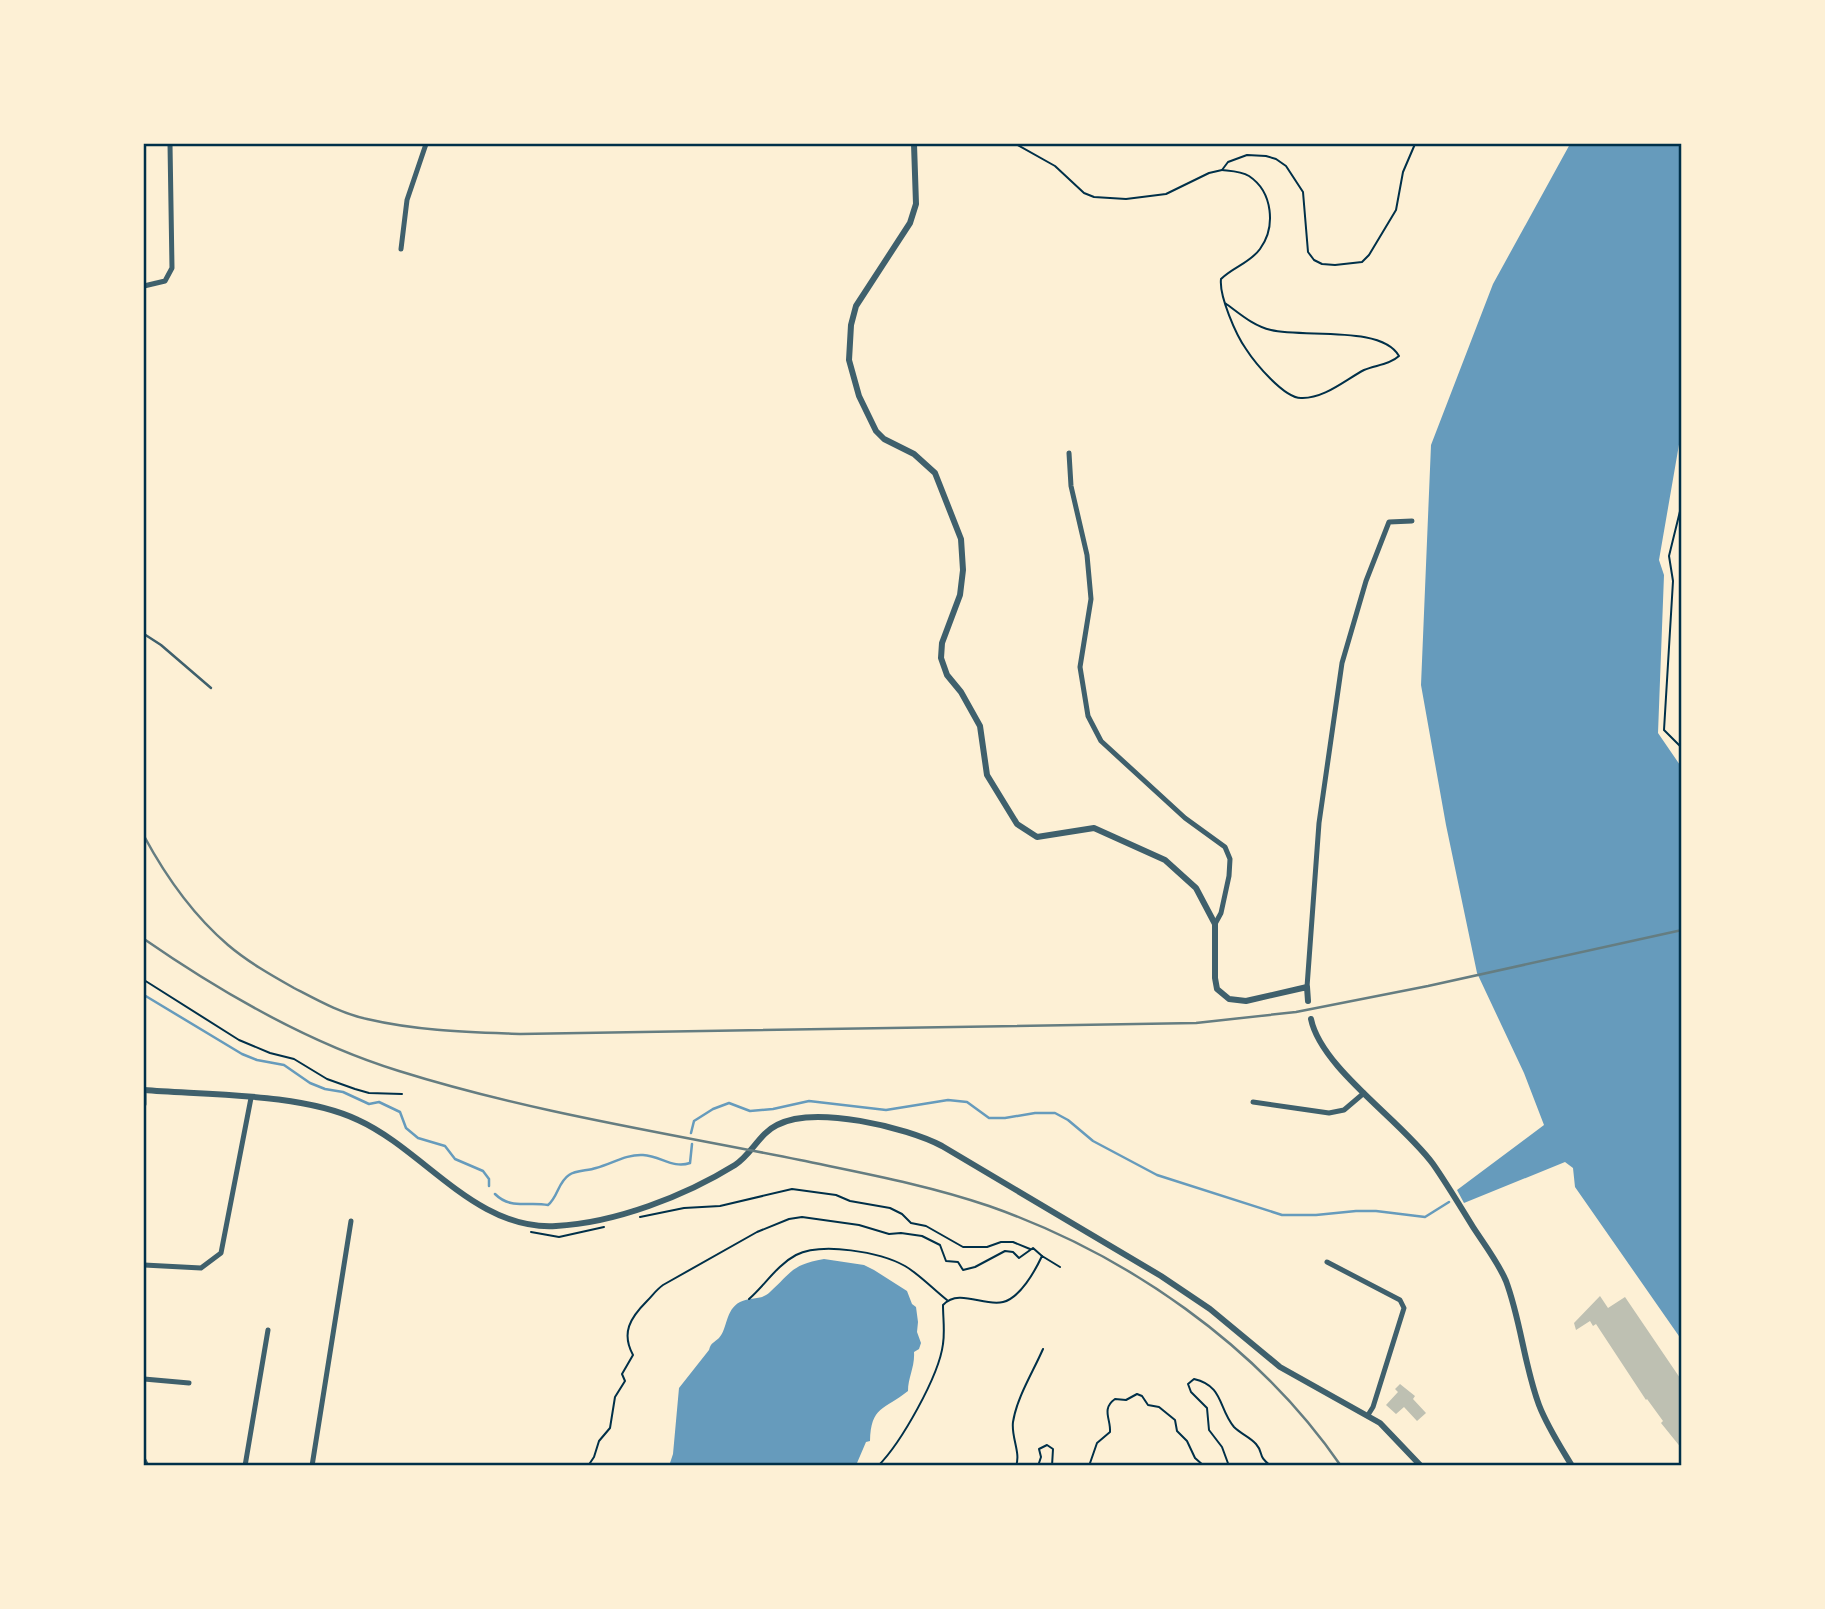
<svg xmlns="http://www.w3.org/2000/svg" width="1825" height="1609" viewBox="0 0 1825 1609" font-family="Inter,sans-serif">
  <rect width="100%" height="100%" fill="#fdf0d5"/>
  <!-- water -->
  <g fill="#669bbc">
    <polygon points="1570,144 1681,144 1681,433 1659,560 1664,575 1658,733 1682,768 1681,1339 1575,1187 1573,1168 1565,1162 1464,1203 1457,1190 1544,1125 1524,1073 1477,973 1446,825 1421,685 1431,445 1493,284"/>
    <path d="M824 1259 864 1265 874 1270 907 1291 912 1304 916 1307 918 1322 917 1332 921 1343 919 1349 914 1352C915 1367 908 1377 908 1391 884 1410 871 1406 870 1441L866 1442 857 1463 854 1465 669 1466 673 1454 679 1388 709 1350C711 1342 714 1343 719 1338 728 1328 725 1310 740 1302 751 1296 761 1301 770 1292 792 1272 791 1265 824 1259Z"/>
  </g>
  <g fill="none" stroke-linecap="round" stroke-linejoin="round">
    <!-- stream -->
    <g stroke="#669bbc" stroke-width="2.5">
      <polyline points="144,995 242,1054 257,1060 284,1065 310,1083 325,1089 343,1092 369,1104 379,1102 400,1112 406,1128 418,1138 445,1146 455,1159 483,1171 489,1179 489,1186"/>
      <polyline points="691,1133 694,1121 713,1109 729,1103 750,1111 773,1109 809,1101 886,1110 948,1100 967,1102 989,1118 1005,1118 1035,1113 1055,1113 1068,1120 1093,1141 1157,1175 1282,1215 1316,1215 1356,1211 1376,1211 1425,1217 1449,1202"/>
      <path d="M495 1194C511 1210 528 1201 548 1205 558 1197 558 1182 569 1175 576 1170 588 1171 596 1168 612 1164 626 1154 643 1155 661 1156 673 1169 690 1163L692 1144"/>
    </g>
  </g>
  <!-- building -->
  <g fill="#bec0b2">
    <polygon points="1600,1296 1608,1308 1625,1297 1682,1381 1682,1449 1661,1423 1663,1421 1647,1399 1646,1400 1596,1324 1593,1326 1590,1321 1576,1330 1574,1323"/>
    <polygon points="1400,1384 1415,1396 1413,1399 1426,1413 1417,1421 1404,1407 1396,1414 1386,1405 1398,1392 1395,1389"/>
  </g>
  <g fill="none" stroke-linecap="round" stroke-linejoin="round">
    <!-- path -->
    <g stroke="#003049" stroke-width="2">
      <polyline points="1016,144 1055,166 1084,193 1094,197 1126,199 1166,194 1209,173 1222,170 1228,162 1247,155 1266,156 1276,159 1286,166 1303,192 1308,252 1314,260 1322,264 1335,265 1362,262 1369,255 1396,210 1403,172 1415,144"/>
      <path d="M1222 170C1231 171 1241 171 1249 176 1273 192 1276 227 1260 249 1250 263 1233 267 1221 279 1219 296 1236 335 1246 349 1255 363 1284 398 1301 398 1324 399 1345 380 1364 370 1376 365 1389 365 1399 356 1382 325 1304 338 1271 330 1253 326 1239 313 1225 303"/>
      <polyline points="1682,503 1669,556 1673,581 1664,730 1682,748"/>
      <polyline points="144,980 239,1040 270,1053 294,1059 327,1079 355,1089 369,1093 402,1094"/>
      <polyline points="640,1217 684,1208 720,1206 792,1189 836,1195 850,1201 890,1208 902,1214 911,1223 926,1226 963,1247 987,1247 1001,1242 1013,1242 1030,1249"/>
      <polyline points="531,1232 559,1237 604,1227"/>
      <path d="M749 1299C765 1285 777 1265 796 1255 822 1242 880 1252 905 1266 919 1274 934 1290 947 1300"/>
      <path d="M588 1466 594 1457 599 1441 610 1428 615 1397 625 1381 622 1374 633 1355C621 1333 630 1318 647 1301 653 1295 656 1290 663 1285L757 1232 789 1219 802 1217 859 1225 889 1234 901 1233 922 1236 940 1245 946 1261 958 1262 963 1270 975 1267 1005 1251 1013 1252 1019 1258 1033 1248 1042 1256"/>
      <path d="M878 1466C901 1443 939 1376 943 1344 945 1331 943 1318 943 1305 959 1288 984 1307 1003 1302 1020 1298 1035 1271 1042 1256L1060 1267"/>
      <path d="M1016 1466C1021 1453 1011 1437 1013 1422 1017 1397 1033 1372 1043 1349"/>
      <polyline points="1038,1466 1041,1457 1039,1449 1047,1445 1053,1449 1052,1466"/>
      <path d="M1089 1466 1097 1443 1110 1432C1111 1419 1101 1409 1115 1399L1126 1400 1137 1394 1142 1396 1148 1405 1159 1407 1175 1420 1177 1431 1187 1441 1195 1458 1204 1466"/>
      <path d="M1229 1466 1222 1447 1209 1430 1207 1408 1191 1392 1188 1384 1194 1379C1224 1386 1218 1408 1234 1427 1241 1434 1250 1437 1256 1444 1264 1453 1257 1456 1271 1466"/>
    </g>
    <!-- service -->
    <polyline stroke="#3f606c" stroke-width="2.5" points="144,634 161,645 211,688"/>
    <!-- minor -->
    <g stroke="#3f606c" stroke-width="5">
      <polyline points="401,249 407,200 426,144"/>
      <polyline points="144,286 165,281 172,268 170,144"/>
      <polyline points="1069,453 1071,486 1087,555 1091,599 1080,667 1088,716 1101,741 1185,818 1225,847 1230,859 1229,876 1221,913 1215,924"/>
      <polyline points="1307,987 1319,823 1342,663 1366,581 1389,522 1412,521"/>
      <polyline points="1253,1102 1329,1113 1344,1110 1364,1093"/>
      <polyline points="144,1104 144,1090"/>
      <polyline points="1327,1262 1400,1300 1404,1308 1373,1407 1368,1415"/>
      <polyline points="144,1265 201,1268 221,1253 251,1098"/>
      <polyline points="144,1379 189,1383"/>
      <polyline points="144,1460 147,1466"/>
      <polyline points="245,1466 268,1330"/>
      <polyline points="312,1466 351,1221"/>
    </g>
    <!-- tertiary -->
    <g stroke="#3f606c" stroke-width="6">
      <polyline points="914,144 916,204 910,223 856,306 851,325 849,360 859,396 876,431 884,439 914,454 935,473 961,539 963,570 960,595 942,643 941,658 947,675 961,692 980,726 987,775 1017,824 1037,837 1094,828 1165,860 1196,888 1215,924 1215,978 1217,989 1229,999 1246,1001 1307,987 1308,1001"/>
      <path d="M1311 1019C1321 1068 1402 1121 1433 1164 1447 1184 1460 1206 1473 1227 1484 1244 1498 1262 1506 1281 1521 1321 1524 1365 1539 1405 1547 1426 1560 1446 1572 1466"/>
      <path d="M144 1090C206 1095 302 1093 358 1120 424 1150 476 1231 556 1226 615 1223 685 1196 735 1165 751 1155 760 1133 777 1125 814 1105 906 1127 942 1146L1161 1276 1210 1309 1280 1367 1380 1423 1421 1466"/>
    </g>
    <!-- rail -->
    <g stroke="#657d81" stroke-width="2.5">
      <path d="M144 836C165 875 193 915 228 945 248 962 271 975 294 988 317 1000 342 1014 367 1019 418 1031 469 1032 520 1034L1196 1023 1296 1012 1428 986 1682 930"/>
      <path d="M144 939C222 993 308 1043 399 1071 530 1112 666 1133 800 1160 862 1173 928 1185 989 1206 1126 1254 1258 1345 1341 1466"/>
    </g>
  </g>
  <!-- border -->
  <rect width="1825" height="1609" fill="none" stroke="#fdf0d5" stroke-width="290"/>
  <rect x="145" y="145" width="1535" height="1319" fill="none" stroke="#003049" stroke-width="2.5"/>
</svg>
